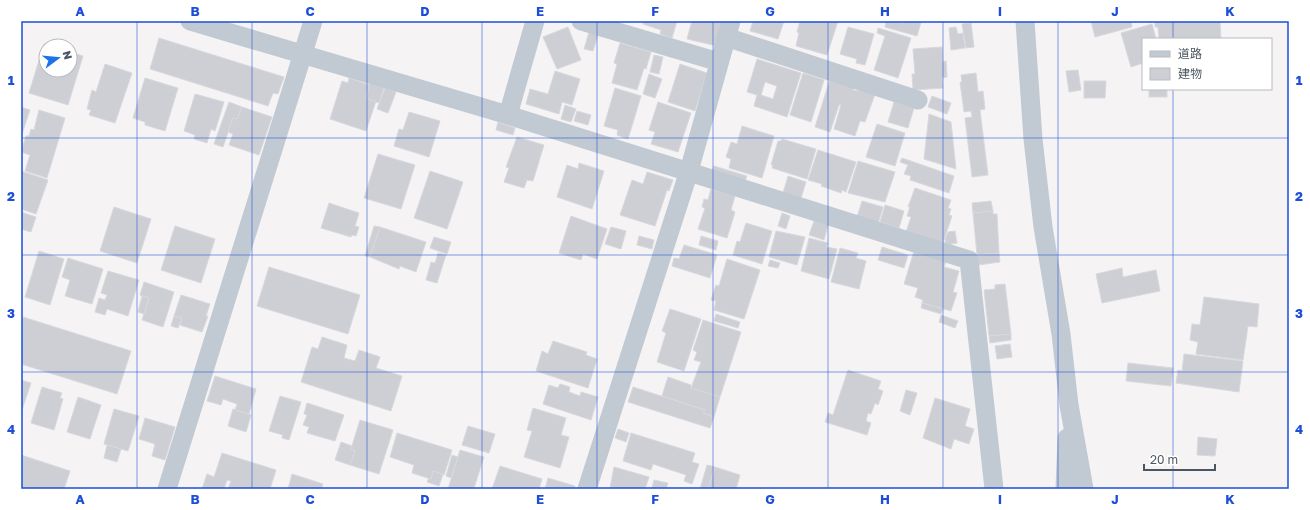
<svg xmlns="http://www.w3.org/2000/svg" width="1310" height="510" viewBox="0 0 1310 510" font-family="'Golos Text','Noto Sans JP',sans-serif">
  <rect width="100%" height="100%" fill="#f5f3f3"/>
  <!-- building -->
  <g fill="#cdcfd5" stroke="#d7d9de" fill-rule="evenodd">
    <polygon points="644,21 677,21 672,38 660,34 661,30 643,24"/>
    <polygon points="692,21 723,21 717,46 687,39"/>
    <polygon points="753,21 784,21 778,39 750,31"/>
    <polygon points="800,21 838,21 827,55 796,46 799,33 797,32"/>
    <polygon points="886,21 904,23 905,21 921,22 917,36 885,27"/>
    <polygon points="1091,21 1133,21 1131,21 1132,27 1095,37"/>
    <polygon points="1155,21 1220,21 1221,39 1159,39 1158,27 1155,27"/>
    <polygon points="971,23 974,47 966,48 962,24"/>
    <polygon points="1152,24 1156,39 1143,39 1143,63 1131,67 1121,33"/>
    <polygon points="568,27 581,60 557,69 543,37"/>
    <polygon points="848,27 874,34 865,65 856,63 857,59 840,54"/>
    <polygon points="956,27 958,34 963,33 965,48 951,50 949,28"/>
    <polygon points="878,28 911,38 898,78 874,70 885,36 877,33"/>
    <polygon points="589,32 598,35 593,51 584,49"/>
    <polygon points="159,38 284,77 278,94 273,93 268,106 150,69"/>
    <polygon points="620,43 651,52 646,69 644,68 637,90 612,83 617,64 614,63"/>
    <polygon points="44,44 51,46 46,46 46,70 70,70 70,52 83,56 68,105 29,93"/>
    <polygon points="942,47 943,62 946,61 947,77 942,78 943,88 913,90 912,74 915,74 913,49"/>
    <polygon points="654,55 663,57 659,74 650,72"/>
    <path d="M757 59 801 73 787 117 754 106 757 95 747 92ZM765 82 777 86 773 99 761 95Z"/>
    <polygon points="105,64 132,73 115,123 89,115 91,110 87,109 92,90 96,92"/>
    <polygon points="680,64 707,73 695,111 668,102"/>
    <polygon points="1078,70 1081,90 1069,92 1066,71"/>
    <polygon points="555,71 580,79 572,105 562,102 559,114 526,104 530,89 548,94"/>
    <polygon points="803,73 824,80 811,122 790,115"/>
    <polygon points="976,73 978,92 983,91 985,109 980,110 988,175 972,177 965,118 972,117 971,111 964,112 960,82 962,82 961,75"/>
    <polygon points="649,74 662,79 655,98 643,94"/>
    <polygon points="145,78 178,88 165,131 145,125 145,122 133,118"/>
    <polygon points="349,78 370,85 366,98 376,101 366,131 330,119 342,81 348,83"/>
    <polygon points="830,79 854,87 853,90 859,91 860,89 875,94 865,122 860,121 855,136 834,129 841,105 839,105 830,132 815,127"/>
    <polygon points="1084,81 1106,81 1105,98 1084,98"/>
    <polygon points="370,83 384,88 379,103 366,98"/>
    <polygon points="385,88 396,92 388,113 377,109"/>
    <polygon points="615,88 641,96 628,139 617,135 618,130 604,126"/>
    <rect x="1149" y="89" width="18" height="8"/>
    <polygon points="195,94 224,102 215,131 211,129 207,143 194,139 195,135 184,131"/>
    <polygon points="932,96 951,103 947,114 928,107"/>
    <polygon points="229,102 242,107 237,119 233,118 223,147 214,144"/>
    <polygon points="658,102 691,113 678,152 651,144 655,132 649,130"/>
    <polygon points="894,102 914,108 908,128 888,122"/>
    <polygon points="565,105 576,109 571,122 561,119"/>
    <polygon points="21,107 30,110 21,137"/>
    <polygon points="242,107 272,117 259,155 229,145 233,134 228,132 233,118 237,119"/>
    <polygon points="39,110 65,118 47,178 25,171 30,155 21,152 26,136 29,136 31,129 34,130"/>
    <polygon points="577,111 591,115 588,125 574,121"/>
    <polygon points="409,112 440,121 429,157 394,146 399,129 403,130"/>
    <polygon points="929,114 951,122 956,169 924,159"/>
    <polygon points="498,122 515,128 513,135 496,130"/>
    <polygon points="877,124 905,133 895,166 866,157"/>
    <polygon points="742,126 774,136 762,178 729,168 731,159 726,157 731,142 737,144"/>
    <polygon points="517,137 544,145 533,181 527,180 524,188 504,182 509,168 506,167"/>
    <polygon points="782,139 816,149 807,179 772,168 773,165 771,165 778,141 781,141"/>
    <polygon points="818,150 856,162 846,192 842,190 841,193 821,186 822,184 808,180"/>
    <polygon points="378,154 415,165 401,209 364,198"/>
    <polygon points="902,158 954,176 949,193 910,180 911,176 904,174 908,165 900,162"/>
    <polygon points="858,161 895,172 885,202 848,193"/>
    <polygon points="579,163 604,171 592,209 557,197 567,165 578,169"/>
    <polygon points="714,166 747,176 745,181 712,171"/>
    <polygon points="21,171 48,180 36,214 21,209"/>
    <polygon points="430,171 463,182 447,229 414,218"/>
    <polygon points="647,172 673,180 669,191 667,190 655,226 620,215 632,180 643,184"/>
    <polygon points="788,176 806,182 801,198 783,193"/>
    <polygon points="915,188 951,200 948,208 951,209 949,215 952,216 943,243 906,232 911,217 907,216 910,207 908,207"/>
    <polygon points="711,189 735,196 731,210 735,212 727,238 698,229 705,208 702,207 704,199 708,200"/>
    <polygon points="862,201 883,207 878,224 857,217"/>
    <polygon points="991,201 993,211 973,213 972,203"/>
    <polygon points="329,203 359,213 355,226 359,227 356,236 352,235 351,237 321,228"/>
    <polygon points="885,205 904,211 899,228 880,222"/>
    <polygon points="114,207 151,219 137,263 100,251"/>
    <polygon points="993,211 993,214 997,214 999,253 977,255 973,213"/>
    <polygon points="21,212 36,217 31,232 21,229"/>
    <polygon points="782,213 790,216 786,229 778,226"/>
    <polygon points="571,216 607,229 597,259 583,254 581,260 559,253"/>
    <polygon points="814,221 828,225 824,240 809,235"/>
    <polygon points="746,223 772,231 762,264 733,255 737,241 740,242"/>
    <polygon points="175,226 215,239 201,283 161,270"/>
    <polygon points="374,226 380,227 370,257 365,256"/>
    <polygon points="380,227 426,242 416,272 400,266 399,269 370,257"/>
    <polygon points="611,227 626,231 621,249 605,244"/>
    <polygon points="776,231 805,237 797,265 769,257"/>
    <polygon points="955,231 957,243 946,245 945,239 948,232"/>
    <polygon points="639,236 654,240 652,249 637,245"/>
    <polygon points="701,236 718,241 716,250 699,245"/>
    <polygon points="434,237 451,242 447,254 430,248"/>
    <polygon points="809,238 828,243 826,247 837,249 829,279 801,271"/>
    <polygon points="684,245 717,255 710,278 672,266 674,258 679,259"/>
    <polygon points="882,247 908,255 904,268 878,260"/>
    <polygon points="840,248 858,253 856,258 866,261 859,289 831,282"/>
    <polygon points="39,251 64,259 50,305 25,297"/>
    <polygon points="914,251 946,261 944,267 959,271 953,292 957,293 951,311 922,303 923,300 915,297 918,288 904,284"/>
    <polygon points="438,253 446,255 437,283 426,280 431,262 435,263"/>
    <polygon points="999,253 1000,262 978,265 977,255"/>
    <polygon points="68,258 103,269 92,304 65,296 70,280 62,277"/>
    <polygon points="727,259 760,270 744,319 714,310 716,301 711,300 716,285 719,286"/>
    <polygon points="770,260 780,263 778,268 768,266"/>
    <polygon points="269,267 360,295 348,334 257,306"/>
    <polygon points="1122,268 1123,277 1156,270 1160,291 1102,303 1096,274"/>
    <polygon points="108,271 139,280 128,316 107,309 105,315 95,312 99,298 105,300 107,295 101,293"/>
    <polygon points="144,282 174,292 163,327 142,320 149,298 140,295"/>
    <polygon points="1005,284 1011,334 989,336 984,290 995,289 995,285"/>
    <polygon points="181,295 210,304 206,316 208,316 202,332 180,325 182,318 174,316"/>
    <polygon points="142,296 149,298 144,314 138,312"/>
    <polygon points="1204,297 1259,304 1257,327 1248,326 1243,360 1196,354 1198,342 1190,340 1192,324 1200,325"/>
    <polygon points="922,303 943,309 941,314 921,308"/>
    <polygon points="670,309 701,319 684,371 657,362 666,333 662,331"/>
    <polygon points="716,314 740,322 738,328 714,321"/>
    <polygon points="941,315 958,321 955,328 939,322"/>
    <polygon points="174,316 182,318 178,328 171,326"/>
    <polygon points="23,317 131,351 117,394 21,364 21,324"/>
    <polygon points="703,320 741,332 720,397 691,388 701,362 694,360 697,352 693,350"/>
    <polygon points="1011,334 1011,340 990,343 989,336"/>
    <polygon points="322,337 347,345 344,358 355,361 359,350 380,357 376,368 402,376 391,411 301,382 312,347 318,349"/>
    <polygon points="553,341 587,352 586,355 597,359 588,388 536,371 542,351 548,354"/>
    <polygon points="1010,344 1012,357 997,359 995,346"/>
    <polygon points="1184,354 1243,361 1239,392 1176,383 1178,370 1182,371"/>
    <polygon points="1128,363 1173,368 1171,386 1126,381"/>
    <polygon points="848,370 881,381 878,389 883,391 878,405 875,403 871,414 868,413 866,421 871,423 867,435 825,422 828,413 833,415"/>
    <polygon points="215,376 256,389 249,414 235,410 237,404 223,399 221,405 207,401"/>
    <polygon points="668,377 691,385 691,388 720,397 714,417 703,413 705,410 662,396"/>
    <polygon points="21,380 31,383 21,413"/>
    <polygon points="560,384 570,387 569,392 580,396 581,392 598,397 591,420 543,404 549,385 558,388"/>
    <polygon points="42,387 62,393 60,398 63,399 54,430 31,423"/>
    <polygon points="633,387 705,410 703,413 714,417 710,428 628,402"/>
    <polygon points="906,390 917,393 910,415 900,411"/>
    <polygon points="280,396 301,402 289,440 282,438 283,435 269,431"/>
    <polygon points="78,397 101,405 90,439 67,432"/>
    <polygon points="935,398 970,409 965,426 974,429 969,444 954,439 951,449 923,438"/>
    <polygon points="307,403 344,415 335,441 307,433 309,427 303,425 307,415 304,414"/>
    <polygon points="533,408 566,418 561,435 569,437 560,468 524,457 532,431 527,430"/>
    <polygon points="114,409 139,416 128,451 104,444"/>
    <polygon points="233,409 251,415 246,432 228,426"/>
    <polygon points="145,418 175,427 165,460 152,456 155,444 139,439"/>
    <polygon points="360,420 393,430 379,474 350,465 355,451 351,449"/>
    <polygon points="468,426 495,434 489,453 462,445"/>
    <polygon points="618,429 629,433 626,442 615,438"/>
    <polygon points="397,433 452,450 444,475 433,471 431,479 412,473 414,465 390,457"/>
    <polygon points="631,433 695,453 692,462 699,464 692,484 684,481 686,475 653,464 651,470 623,461"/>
    <polygon points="1198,437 1217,439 1215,456 1197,455"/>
    <polygon points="341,442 352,446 351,449 355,451 350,465 335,460"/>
    <polygon points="107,445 121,449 117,462 104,458"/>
    <polygon points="460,450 484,457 474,488 472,487 472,489 448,489"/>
    <polygon points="222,453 276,470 270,489 228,489 231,481 227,480 224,489 202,489 207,474 214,477"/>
    <polygon points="21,455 70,471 64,489 21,489"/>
    <polygon points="452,455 458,457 451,478 446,476"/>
    <polygon points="707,465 715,467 708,489 700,489"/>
    <polygon points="500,466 542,479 539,489 492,489"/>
    <polygon points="614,467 649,477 645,489 610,488"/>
    <polygon points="715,467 740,475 736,489 708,489"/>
    <polygon points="433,471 443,474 439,486 427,482 429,478 431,479"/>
    <polygon points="292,474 323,484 321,489 288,489"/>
    <polygon points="548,478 575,486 575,489 545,489"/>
    <polygon points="654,480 668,483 666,489 652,488"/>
  </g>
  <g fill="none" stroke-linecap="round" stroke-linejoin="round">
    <!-- street -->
    <g stroke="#c1cad2" stroke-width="19">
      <polyline points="190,21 508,115 969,260 994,489"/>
      <polyline points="581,21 719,62"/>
      <polyline points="1025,21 1033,139 1043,227 1061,334 1069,405 1084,489"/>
      <polyline points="726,37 918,100"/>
      <polyline points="508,115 535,21"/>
      <polyline points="167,489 313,21"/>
      <polyline points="587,489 689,171 731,21"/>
      <polyline points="1065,489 1067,438"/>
    </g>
  </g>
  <!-- grid -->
  <path fill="none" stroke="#1d4ed8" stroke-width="1" stroke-opacity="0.55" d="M137 21V489M252 21V489M367 21V489M482 21V489M597 21V489M713 21V489M828 21V489M943 21V489M1058 21V489M1173 21V39M1173 89V489M21 138H1289M21 255H1289M21 372H1289"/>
  <!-- border -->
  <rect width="1310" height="510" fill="none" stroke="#ffffff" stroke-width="44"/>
  <!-- legend -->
  <rect x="1142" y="38" width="130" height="52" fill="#ffffff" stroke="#b7bbc0"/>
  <rect x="1150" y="51" width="20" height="6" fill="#c1cad2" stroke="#b7bbc0"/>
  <text x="1178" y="58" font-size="12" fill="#4a5661">道路</text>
  <rect x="1150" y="68" width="20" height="12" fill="#cdcfd5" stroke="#b7bbc0"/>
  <text x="1178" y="78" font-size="12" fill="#4a5661">建物</text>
  <!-- north arrow -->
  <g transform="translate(58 58) rotate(74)"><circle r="19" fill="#ffffff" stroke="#b7bbc0"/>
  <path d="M0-3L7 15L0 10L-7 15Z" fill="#1a73e8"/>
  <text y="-6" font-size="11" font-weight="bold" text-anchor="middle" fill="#4a5661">N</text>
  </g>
  <!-- scale -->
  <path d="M1144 464v6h71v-6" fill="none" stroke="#4a5661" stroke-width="2"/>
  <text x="1150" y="464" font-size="12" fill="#4a5661" stroke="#ffffff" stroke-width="3" paint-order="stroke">20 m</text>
  <rect x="22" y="22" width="1266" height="466" fill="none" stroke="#1d4ed8" stroke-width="1.5"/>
  <g font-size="13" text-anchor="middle" font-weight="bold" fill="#1d4ed8">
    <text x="80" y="16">A</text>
    <text x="195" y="16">B</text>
    <text x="310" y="16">C</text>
    <text x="425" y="16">D</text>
    <text x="540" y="16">E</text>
    <text x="655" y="16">F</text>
    <text x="770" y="16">G</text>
    <text x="885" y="16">H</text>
    <text x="1000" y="16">I</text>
    <text x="1115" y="16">J</text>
    <text x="1230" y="16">K</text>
    <text x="11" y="85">1</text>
    <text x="1299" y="85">1</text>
    <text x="11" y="201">2</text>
    <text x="1299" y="201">2</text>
    <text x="11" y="318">3</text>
    <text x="1299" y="318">3</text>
    <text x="11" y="434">4</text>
    <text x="1299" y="434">4</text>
    <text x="80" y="504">A</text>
    <text x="195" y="504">B</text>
    <text x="310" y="504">C</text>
    <text x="425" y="504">D</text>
    <text x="540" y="504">E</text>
    <text x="655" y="504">F</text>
    <text x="770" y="504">G</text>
    <text x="885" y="504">H</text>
    <text x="1000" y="504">I</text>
    <text x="1115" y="504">J</text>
    <text x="1230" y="504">K</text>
  </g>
</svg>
